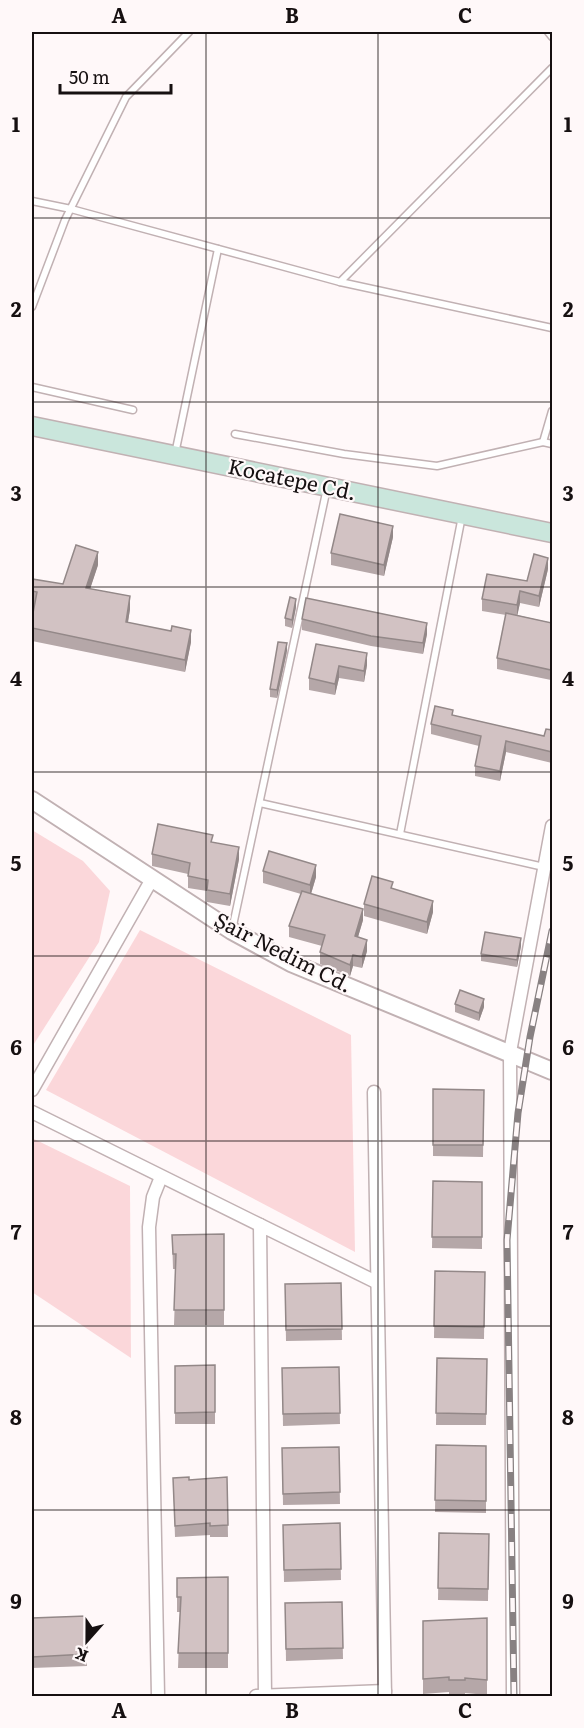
<svg xmlns="http://www.w3.org/2000/svg" width="584" height="1728" viewBox="0 0 584 1728" font-family="Literata,serif">
  <rect width="100%" height="100%" fill="#fff8f9"/>
  <!-- green -->
  <g fill="#fbd7da">
    <polygon points="32,830 83,861 110,891 99,942 32,1047"/>
    <polygon points="140,930 351,1035 355,1252 46,1090"/>
    <polygon points="32,1138 130,1186 131,1358 32,1292"/>
  </g>
  <g fill="none" stroke-linecap="round" stroke-linejoin="round">
    <!-- service casing -->
    <g stroke="#c1b1b3" stroke-width="9">
      <g id="service">
        <polyline points="548,32 552,37"/>
        <polyline points="32,201 71,209 340,282 552,328"/>
        <polyline points="340,282 552,68"/>
        <polyline points="32,307 65,220 126,97 189,32"/>
        <polyline points="32,387 133,410"/>
        <polyline points="235,434 344,454 437,466 543,442 552,444"/>
        <polyline points="543,442 552,411"/>
        <polyline points="175,454 218,249"/>
        <polyline points="260,803 544,867"/>
        <polyline points="400,834 462,516"/>
        <polyline points="232,930 327,488"/>
      </g>
    </g>
    <!-- minor casing -->
    <g stroke="#c1b1b3" stroke-width="15">
      <g id="minor">
        <polyline points="32,1090 152,879"/>
        <polyline points="374,1092 385,1696"/>
        <polyline points="32,1112 260,1225"/>
        <polyline points="158,1696 149,1227 153,1197 161,1177"/>
        <polyline points="256,1696 385,1691"/>
        <polyline points="265,1696 260,1225 376,1282"/>
        <polyline points="513,1696 510,1052 552,826"/>
      </g>
    </g>
    <!-- tertiary casing -->
    <g stroke="#c1b1b3" stroke-width="20">
      <polyline id="tertiary" points="32,800 232,931 291,963 552,1071"/>
    </g>
    <!-- secondary casing -->
    <g stroke="#c1b1b3" stroke-width="21">
      <polyline id="secondary" points="32,426 552,533"/>
    </g>
    <!-- service -->
    <use href="#service" stroke="#fff" stroke-width="6"/>
    <!-- minor -->
    <use href="#minor" stroke="#fff" stroke-width="12"/>
    <!-- tertiary -->
    <use href="#tertiary" stroke="#fff" stroke-width="16"/>
    <!-- secondary -->
    <use href="#secondary" stroke="#cae6dc" stroke-width="18"/>
    <!-- rail casing -->
    <g stroke="#888182" stroke-width="7">
      <polyline id="rail" points="514,1696 507,1240 518,1113 530,1037 552,931"/>
    </g>
    <!-- rail -->
    <use href="#rail" stroke="#fff8f9" stroke-width="4.5" stroke-dasharray="14" stroke-linecap="butt"/>
  </g>
  <!-- wall -->
  <g fill="#b5a7a8">
    <polygon points="393,537 384,576 331,565 331,553"/>
    <polygon points="98,565 90,589 130,609 128,622 191,642 185,672 32,641 32,618 34,604 32,604 32,579 63,584"/>
    <polygon points="548,569 539,607 520,603 517,615 552,623 551,680 497,669 497,658 506,615 482,611 482,599 527,581"/>
    <polygon points="296,607 292,628 285,626 285,618"/>
    <polygon points="302,619 427,634 423,654 371,646 302,630"/>
    <polygon points="316,644 367,665 364,682 339,678 335,695 309,690 309,678"/>
    <polygon points="287,651 277,698 270,697 270,689"/>
    <polygon points="453,715 544,736 552,730 552,763 506,752 500,781 475,776 475,766 479,746 431,734 431,724"/>
    <polygon points="213,843 239,859 230,906 207,902 207,891 188,888 188,874 152,866 152,854"/>
    <polygon points="263,871 316,877 311,894 363,920 358,937 367,951 362,968 353,966 350,976 320,964 320,952 322,946 289,937 289,926 301,894 263,883"/>
    <polygon points="393,889 433,912 427,934 364,916 364,904"/>
    <polygon points="521,946 517,967 481,961 481,954"/>
    <polygon points="455,1004 484,1007 479,1021 455,1012"/>
    <polygon points="433,1089 484,1090 483,1157 433,1156"/>
    <polygon points="433,1181 482,1182 482,1249 432,1248"/>
    <polygon points="224,1234 224,1325 174,1325 176,1269 173,1269 172,1235"/>
    <polygon points="435,1271 485,1272 484,1339 434,1338"/>
    <polygon points="341,1283 342,1340 286,1341 285,1284"/>
    <polygon points="437,1358 487,1359 486,1425 436,1425"/>
    <polygon points="215,1365 215,1424 175,1424 175,1366"/>
    <polygon points="339,1367 340,1424 283,1426 282,1368"/>
    <polygon points="436,1445 486,1446 486,1513 435,1512"/>
    <polygon points="339,1447 340,1504 283,1505 282,1448"/>
    <polygon points="227,1477 228,1537 210,1537 210,1535 175,1537 173,1478 189,1480"/>
    <polygon points="340,1523 341,1580 284,1582 283,1525"/>
    <polygon points="439,1533 489,1534 488,1601 438,1600"/>
    <polygon points="228,1577 228,1668 178,1668 180,1612 177,1612 177,1578"/>
    <polygon points="342,1602 343,1659 286,1661 285,1603"/>
    <polygon points="32,1618 87,1654 87,1666 32,1668"/>
    <polygon points="487,1618 487,1695 465,1693 465,1695 449,1695 449,1692 423,1694 423,1621"/>
  </g>
  <!-- shaded-wall -->
  <g fill="#938888">
    <polygon points="393,526 393,537 384,576 384,565"/>
    <polygon points="98,552 98,565 86,601 86,588"/>
    <polygon points="548,558 548,569 539,607 539,596"/>
    <polygon points="520,591 520,603 517,617 517,605"/>
    <polygon points="130,596 130,609 126,634 126,622"/>
    <polygon points="296,599 296,607 292,628 292,620"/>
    <polygon points="427,623 427,634 423,654 423,643"/>
    <polygon points="191,630 191,642 185,672 185,660"/>
    <polygon points="287,643 287,651 277,698 277,690"/>
    <polygon points="367,653 367,665 364,682 364,671"/>
    <polygon points="339,666 339,678 335,695 335,684"/>
    <polygon points="506,741 506,752 500,781 500,771"/>
    <polygon points="239,847 239,859 230,906 230,894"/>
    <polygon points="316,865 316,877 310,897 310,885"/>
    <polygon points="433,901 433,912 427,934 427,922"/>
    <polygon points="363,909 363,920 355,947 355,936"/>
    <polygon points="521,938 521,946 517,967 517,960"/>
    <polygon points="367,940 367,951 362,968 362,957"/>
    <polygon points="353,955 353,966 350,976 350,965"/>
    <polygon points="484,999 484,1007 479,1021 479,1013"/>
  </g>
  <!-- building -->
  <g fill="#d2c2c3" stroke="#938888" stroke-width="1.5">
    <polygon points="340,514 393,526 384,565 331,553"/>
    <polygon points="76,545 98,552 86,588 130,596 126,622 171,631 172,626 191,630 185,660 32,628 32,618 37,592 32,591 32,579 63,584"/>
    <polygon points="534,554 548,558 539,596 520,591 517,605 482,599 487,574 527,581"/>
    <polygon points="290,597 296,599 292,620 285,618"/>
    <polygon points="306,598 427,623 423,643 371,636 302,619"/>
    <polygon points="506,613 552,623 552,664 551,670 497,658"/>
    <polygon points="278,642 287,643 277,690 270,689"/>
    <polygon points="316,644 367,653 364,671 339,666 335,684 309,678"/>
    <polygon points="435,706 453,710 452,715 544,736 546,729 552,730 552,752 506,741 500,771 475,766 481,736 431,724"/>
    <polygon points="158,824 213,835 211,842 239,847 230,894 207,890 208,880 188,876 190,863 152,854"/>
    <polygon points="269,851 316,865 310,885 263,871"/>
    <polygon points="372,876 393,882 391,888 433,901 427,922 364,904"/>
    <polygon points="302,891 363,909 355,936 367,940 362,957 353,955 350,965 320,952 325,935 289,926"/>
    <polygon points="485,932 521,938 517,960 481,954"/>
    <polygon points="460,990 484,999 479,1013 455,1004"/>
    <polygon points="433,1089 484,1090 483,1145 433,1145"/>
    <polygon points="433,1181 482,1182 482,1237 432,1237"/>
    <polygon points="224,1234 224,1310 174,1310 176,1254 173,1254 172,1235"/>
    <polygon points="435,1271 485,1272 484,1327 434,1326"/>
    <polygon points="341,1283 342,1329 286,1330 285,1284"/>
    <polygon points="437,1358 487,1359 486,1414 436,1413"/>
    <polygon points="215,1365 215,1412 175,1413 175,1366"/>
    <polygon points="339,1367 340,1413 283,1414 282,1368"/>
    <polygon points="436,1445 486,1446 486,1501 435,1500"/>
    <polygon points="339,1447 340,1492 283,1494 282,1448"/>
    <polygon points="189,1477 189,1480 227,1477 228,1525 210,1526 210,1523 175,1526 173,1478"/>
    <polygon points="340,1523 341,1569 284,1570 283,1525"/>
    <polygon points="439,1533 489,1534 488,1589 438,1588"/>
    <polygon points="228,1577 228,1653 178,1653 181,1597 177,1597 177,1578"/>
    <polygon points="342,1602 343,1648 286,1649 285,1603"/>
    <polygon points="86,1616 87,1654 32,1657 32,1618"/>
    <polygon points="487,1618 487,1680 465,1678 465,1680 449,1680 449,1677 423,1679 423,1621"/>
  </g>
  <!-- grid -->
  <path fill="none" stroke="#161011" stroke-width="1.5" stroke-opacity="0.55" d="M206 32V1696M378 32V1696M32 218H552M32 402H552M32 587H552M32 772H552M32 956H552M32 1141H552M32 1326H552M32 1510H552"/>
  <g text-anchor="middle" stroke-width="4.5" stroke-linejoin="round" paint-order="stroke">
    <!-- street labels -->
    <g font-size="21" fill="#161011" stroke="#fff8f9">
      <text transform="translate(292 480) rotate(12)" y="7">Kocatepe Cd.</text>
      <text transform="translate(283 953) rotate(27)" y="7">Şair Nedim Cd.</text>
    </g>
  </g>
  <!-- border -->
  <rect width="584" height="1728" fill="none" stroke="#fff8f9" stroke-width="66"/>
  <!-- north arrow -->
  <g transform="translate(87 1641) rotate(201)" stroke="#fff8f9" stroke-width="4.5" paint-order="stroke">
  <path d="M0-4.5L10 22L0 15L-10 22Z" fill="#161011"/>
  <text y="-9" font-size="16" font-weight="bold" text-anchor="middle" fill="#161011">K</text>
  </g>
  <!-- scale -->
  <path d="M60 84v9h111v-9" fill="none" stroke="#161011" stroke-width="3"/>
  <text x="69" y="84" font-size="18" fill="#161011" stroke="#fff8f9" stroke-width="4.5" paint-order="stroke">50 m</text>
  <rect x="33" y="33" width="518" height="1662" fill="none" stroke="#161011" stroke-width="2"/>
  <g font-size="20" text-anchor="middle" font-weight="bold" fill="#161011">
    <text x="119" y="23">A</text>
    <text x="292" y="23">B</text>
    <text x="465" y="23">C</text>
    <text x="16" y="132">1</text>
    <text x="568" y="132">1</text>
    <text x="16" y="317">2</text>
    <text x="568" y="317">2</text>
    <text x="16" y="501">3</text>
    <text x="568" y="501">3</text>
    <text x="16" y="686">4</text>
    <text x="568" y="686">4</text>
    <text x="16" y="871">5</text>
    <text x="568" y="871">5</text>
    <text x="16" y="1055">6</text>
    <text x="568" y="1055">6</text>
    <text x="16" y="1240">7</text>
    <text x="568" y="1240">7</text>
    <text x="16" y="1425">8</text>
    <text x="568" y="1425">8</text>
    <text x="16" y="1609">9</text>
    <text x="568" y="1609">9</text>
    <text x="119" y="1718">A</text>
    <text x="292" y="1718">B</text>
    <text x="465" y="1718">C</text>
  </g>
</svg>
